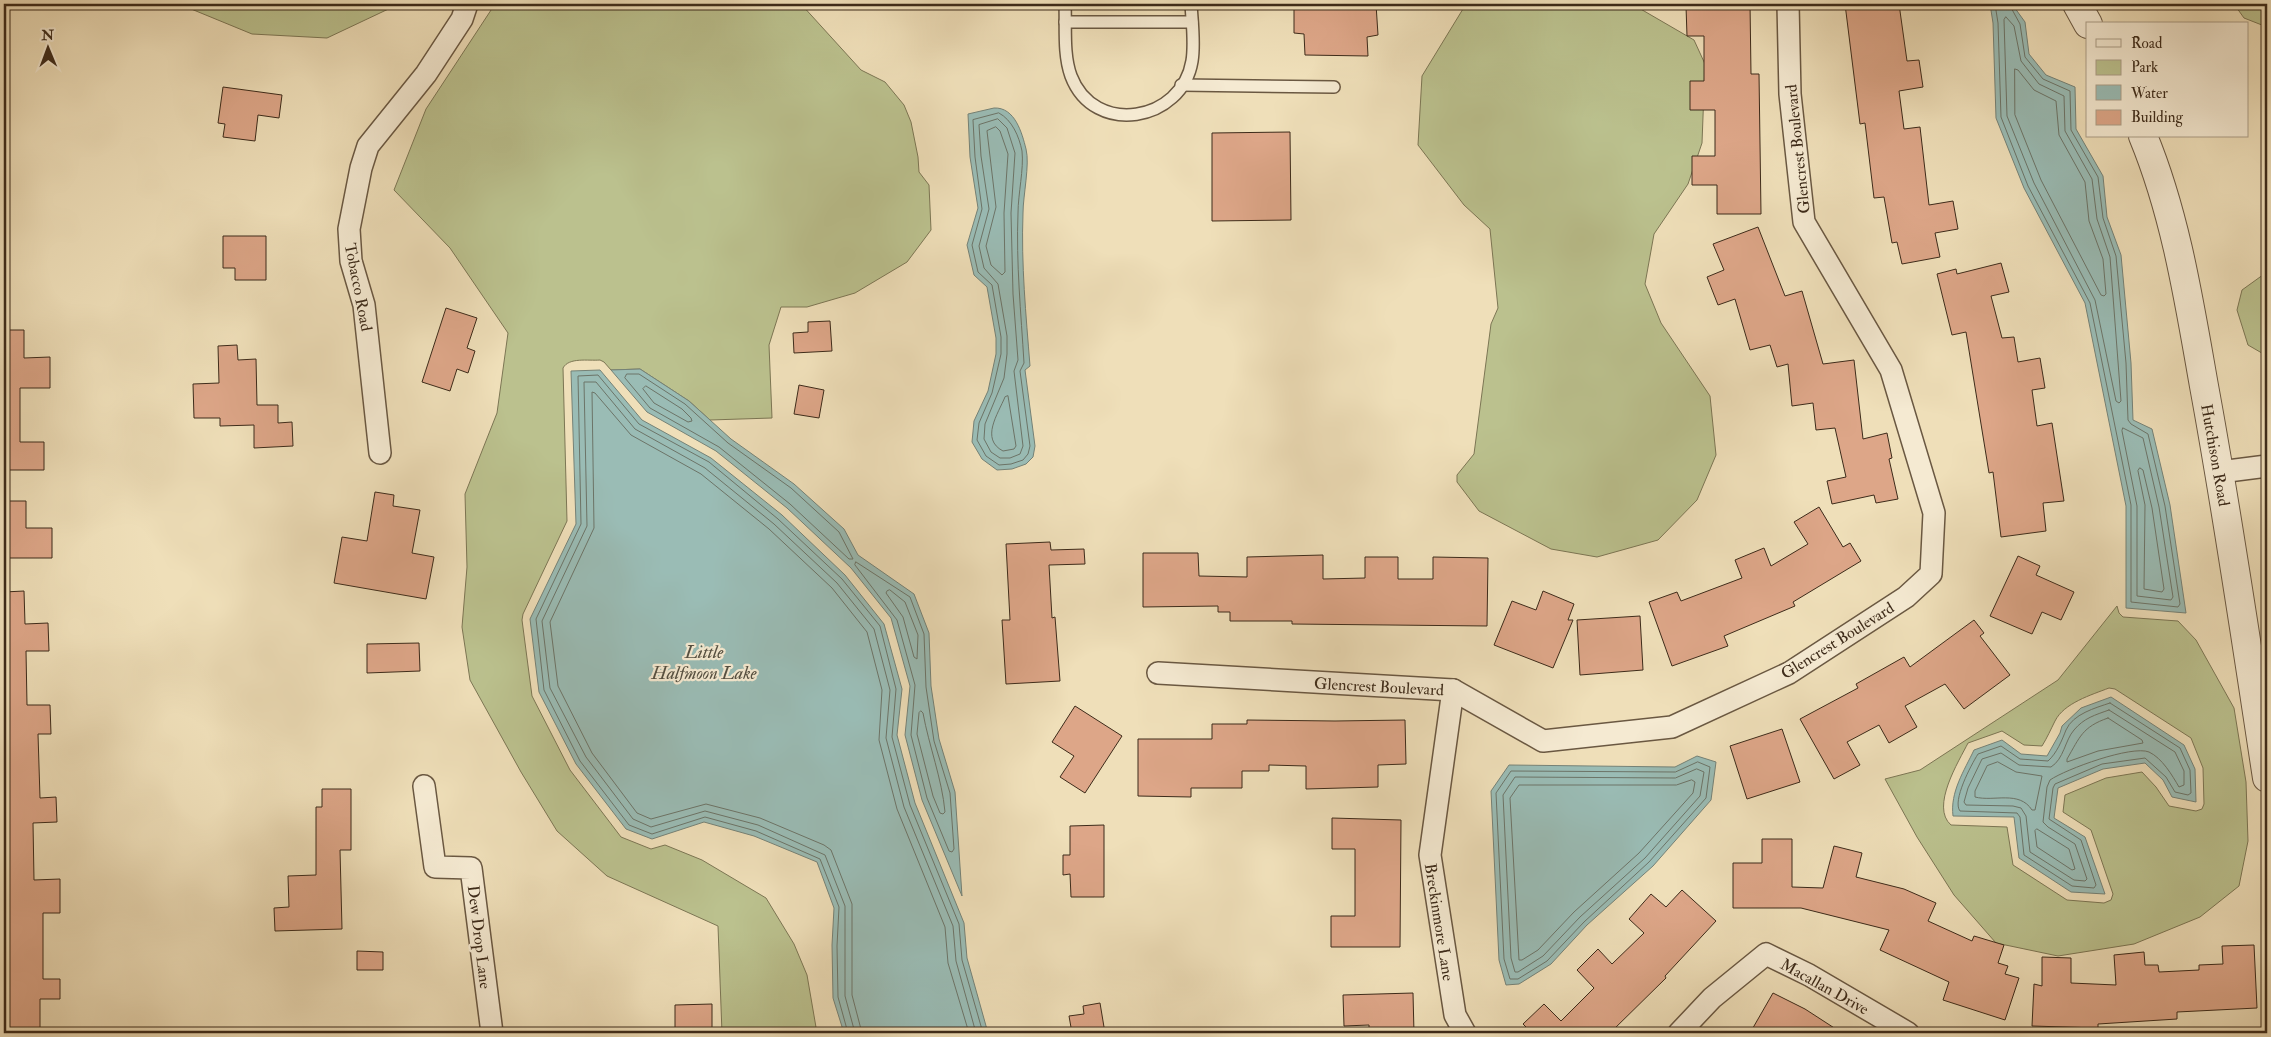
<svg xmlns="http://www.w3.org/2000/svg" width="2271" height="1037" viewBox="0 0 2271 1037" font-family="'IM FELL Double Pica',serif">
  <rect width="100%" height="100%" fill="#efdfb9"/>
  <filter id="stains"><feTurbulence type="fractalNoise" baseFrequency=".004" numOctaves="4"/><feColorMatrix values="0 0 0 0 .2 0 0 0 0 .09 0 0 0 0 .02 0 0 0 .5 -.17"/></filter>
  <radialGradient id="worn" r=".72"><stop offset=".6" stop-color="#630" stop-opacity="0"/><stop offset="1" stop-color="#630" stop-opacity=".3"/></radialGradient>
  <!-- green -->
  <g fill="#bbc18e" stroke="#7c7654" fill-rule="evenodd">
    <polygon points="179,4 399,4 327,38 252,34"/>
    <path d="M495 4H801L861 70 885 82 904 105 911 122 918 157 919 172 929 185 931 230 907 262 855 293 807 307H781L769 345 772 418 710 420 689 401 640 369 611 370 604 362 600 360C588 361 569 357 563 368L567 521 523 614 522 620 532 696 570 770 621 837 651 849 665 845 702 860 766 898 794 944 807 975 817 1033H722L718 926 607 876 557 831 521 772 470 680 462 627 467 567 465 494 497 413 508 333 450 248 394 190 426 109Z"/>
    <polygon points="1466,4 1632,4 1694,40 1705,64 1702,143 1688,184 1654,234 1645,284 1661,323 1710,396 1716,455 1697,500 1658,540 1597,557 1551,549 1479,511 1457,482 1457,475 1474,454 1491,324 1498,308 1490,229 1464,205 1418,145 1422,76"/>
    <polygon points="2234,4 2267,4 2267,27 2244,18"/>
    <polygon points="2267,272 2267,356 2248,345 2237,310 2242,290"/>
    <path d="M2117 606 2119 613 2123 617 2178 621 2196 640 2234 708 2246 782 2248 841 2239 886 2200 917 2134 944 2058 956 1996 943 1954 895 1917 837 1885 779 1920 770 2058 680ZM2109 688 2115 689 2191 738 2203 768 2204 804 2202 809 2196 811 2169 806 2156 787 2142 772 2106 778 2065 795 2063 812 2091 830 2113 894 2111 900 2104 903 2067 900 2013 865 2007 827 1951 825C1930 807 1959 761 1968 743L2002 731 2024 745 2042 746C2047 738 2051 729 2055 721 2064 703 2091 695 2109 688Z"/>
  </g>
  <!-- water -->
  <g fill="#9abcb5" stroke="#758277">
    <polygon points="1990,4 2012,4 2025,22 2029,54 2046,75 2075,87 2076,129 2103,176 2107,217 2121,255 2131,363 2133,420 2152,429 2170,505 2186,613 2126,608 2126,506 2085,303 2024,188 1996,118 1993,23"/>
    <path d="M994 108C1015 107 1022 133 1026 149 1030 164 1023 196 1023 213 1021 264 1026 315 1030 366L1025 370 1035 446 1033 457 1026 464 1012 469 997 470 982 459 972 442 974 421 988 391 996 354V338L987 287 974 275 967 245 978 208 970 157 968 114Z"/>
    <polygon points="640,369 689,401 731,439 794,484 844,529 858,555 914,594 929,633 931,686 939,739 955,792 962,896 922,800 905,735 910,686 891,618 851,568 787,508 716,451 647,412 611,370"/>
    <polygon points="600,370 642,420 711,458 782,515 845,575 884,624 902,689 897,735 915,803 964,923 967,958 988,1033 844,1033 833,998 832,945 834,908 817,862 754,836 704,822 652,839 626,829 576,764 539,692 530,619 576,524 571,371"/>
    <path d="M2111 697 2184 745 2195 769 2196 802 2172 797 2163 780 2145 763 2103 769 2058 788 2054 818 2085 837 2105 894 2071 892 2019 858 2014 817 1953 816C1950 792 1964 771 1974 750L2002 740 2021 754 2047 756 2060 733 2062 726 2081 708Z"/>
    <polygon points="1697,756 1716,762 1711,800 1653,866 1587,925 1551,964 1519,984 1506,985 1499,960 1491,791 1509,765 1675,767"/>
  </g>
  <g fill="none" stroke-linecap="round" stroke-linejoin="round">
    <!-- shore -->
    <g stroke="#6c7468" stroke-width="1">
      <polyline points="1995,4 1998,23 2001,117 2028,186 2090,303 2131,505 2131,602 2178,607 2180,604 2165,506 2148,434 2131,424 2128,420 2126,363 2116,256 2103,218 2098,177 2071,130 2070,91 2043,79 2025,57 2020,24 2009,4"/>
      <polygon points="2006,17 2014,26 2021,61 2039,84 2064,96 2065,131 2092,179 2097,219 2110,257 2121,401 2119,403 2116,401 2095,300 2034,183 2007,116 2004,20"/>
      <polygon points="2015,69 2018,70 2034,90 2056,101 2059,135 2085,182 2089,221 2103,259 2106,294 2104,296 2101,295 2041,180 2015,115"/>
      <path d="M999 113C1012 120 1019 136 1022 151 1024 169 1018 194 1018 213 1016 263 1021 313 1024 363L1020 371 1030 446 1028 454 1023 460 1011 464 999 465 986 456 977 440 979 423 992 393 1001 354V337L992 285 978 272 972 245 982 209 975 157 973 120Z"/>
      <polygon points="998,119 1007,128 1015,153 1011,213 1013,294 1018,360 1014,371 1023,446 1020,454 1010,458 1000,458 991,452 984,439 985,424 1004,378 1007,354 1007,336 998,284 984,268 979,246 989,209 981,156 979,125"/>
      <polygon points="996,127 1000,131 1008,154 1004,213 1005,272 1002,275 991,265 986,246 996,207 987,131"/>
      <polygon points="627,374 639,374 685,404 728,443 791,488 839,532 853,559 849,559 790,504 719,447 650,408 625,378"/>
      <polygon points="646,386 682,409 691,418 692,421 688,422 654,403 643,389"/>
      <path d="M1008 396 1016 446 1014 449 1003 451C980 439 998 414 1005 397Z"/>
      <polygon points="2123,428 2143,438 2159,507 2173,597 2171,600 2137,596 2137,506 2122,431"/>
      <polygon points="2140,468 2143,470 2152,508 2164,589 2162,592 2144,589 2145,505 2138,471"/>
      <polygon points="856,562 910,597 924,634 926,687 934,741 950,793 954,849 952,852 949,851 927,798 911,735 915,685 897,620 855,565"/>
      <polygon points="890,590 905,602 918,635 917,659 914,657 903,617 886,593 887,591"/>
      <path d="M2110 703 2180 748 2190 770 2191 793 2188 795 2175 792 2166 777 2145 758 2102 764 2055 784 2053 788 2049 819 2081 840 2096 885 2094 888 2072 886 2024 855 2020 817 2017 813 1960 811C1952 801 1971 765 1978 754L2001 746 2020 759 2048 761C2057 753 2062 740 2066 730 2073 714 2095 708 2110 703Z"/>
      <path d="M2109 710 2175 752 2184 771V785L2179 787C2172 775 2162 758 2149 752 2132 745 2066 769 2050 780L2047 787 2043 822 2048 827 2075 844 2087 879 2085 881 2074 880 2030 852 2026 816 2021 808 2013 806 1966 805 1964 802 1968 788 1982 759 2001 753 2019 765 2051 767C2064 759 2065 740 2074 730 2084 718 2095 715 2109 710Z"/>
      <path d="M921 711 923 713C929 746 942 779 945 812L943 814 940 813 933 796 917 734 919 713Z"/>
      <path d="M2108 718 2142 740 2143 743 2098 751 2067 762V759C2080 737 2082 727 2108 718Z"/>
      <polygon points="1698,762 1710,767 1706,798 1649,862 1584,922 1547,961 1518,979 1510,979 1504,959 1496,793 1511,771 1675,772"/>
      <path d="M1998 762 2016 772 2042 776 2035 810H2032C2019 790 1994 802 1975 797V791L1987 766Z"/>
      <polygon points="1697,769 1704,772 1700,796 1645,858 1580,917 1543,956 1518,972 1515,972 1511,958 1503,795 1515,777 1675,778"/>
      <polygon points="1692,780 1695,782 1693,793 1639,853 1574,912 1538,950 1522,960 1519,960 1510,798 1519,785 1676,785"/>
      <polygon points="2037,829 2069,849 2075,869 2072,870 2037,847 2035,831"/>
      <polyline points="848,1033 838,997 837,946 839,907 820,859 756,831 705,817 652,834 629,825 580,761 544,690 536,619 581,524 578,376 598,375 639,424 709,462 778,519 842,579 880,626 896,689 892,737 910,805 959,924 962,960 983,1033"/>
      <polyline points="855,1033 845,996 845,906 825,855 758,825 705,811 651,827 633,819 586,757 550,688 542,621 587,526 584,382 596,382 635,429 705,468 774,524 837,583 874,629 890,690 886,738 904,807 953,926 956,961 976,1033"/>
      <polyline points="862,1033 852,995 852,904 831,850 824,845 760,818 706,804 651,819 637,813 592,753 558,686 550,622 594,528 592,392 595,393 631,435 701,474 769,529 832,588 867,632 882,690 879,740 897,809 945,927 948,963 969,1033"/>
    </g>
  </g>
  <!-- building -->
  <g fill="#dda688" stroke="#3d2b1a">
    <polygon points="1294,4 1376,4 1378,35 1367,37 1368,56 1305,55 1304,34 1294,33"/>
    <polygon points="1750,4 1751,74 1759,74 1761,214 1717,214 1717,185 1692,185 1692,156 1715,156 1715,110 1690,110 1690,81 1704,81 1704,36 1687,36 1686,6"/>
    <polygon points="1845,4 1899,4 1907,61 1919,60 1923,87 1899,91 1904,129 1920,127 1929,205 1953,201 1958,229 1935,233 1940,257 1902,264 1897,242 1892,243 1884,197 1874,198 1865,123 1860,124"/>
    <polygon points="223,87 282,95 279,118 258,115 255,141 223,137 225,124 218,123"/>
    <polygon points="1290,132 1291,220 1212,221 1212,133"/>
    <polygon points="1758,227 1785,296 1802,291 1823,364 1854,360 1863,439 1887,433 1892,458 1889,459 1898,499 1876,503 1874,495 1832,504 1827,481 1846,477 1835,428 1816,430 1813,403 1792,406 1788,364 1777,367 1770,345 1750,350 1735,299 1718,305 1707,277 1724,270 1713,244"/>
    <polygon points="223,236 266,236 266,280 235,280 235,268 223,268"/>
    <polygon points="2001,263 2009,292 1991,296 2002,338 2014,337 2018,362 2040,358 2045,388 2032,390 2037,426 2052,423 2064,501 2043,503 2046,531 2001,537 1993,472 1989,473 1966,332 1952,335 1937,274 1956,269 1957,274"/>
    <polygon points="446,308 477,318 467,348 475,351 468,373 457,369 450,391 422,382"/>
    <polygon points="830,321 832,351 794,353 793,333 808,332 808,322"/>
    <polygon points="4,330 24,330 24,358 50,357 50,388 20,388 20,442 44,442 44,470 4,470"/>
    <polygon points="237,345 238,360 256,359 257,405 278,405 278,423 292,422 293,446 254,448 254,425 220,426 220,418 194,418 193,384 219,383 218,346"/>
    <polygon points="799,385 824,390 819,418 794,414"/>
    <polygon points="375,492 394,495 393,506 420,510 412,553 434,557 426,599 334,583 342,537 367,541"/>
    <polygon points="4,501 26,501 26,528 52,528 52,558 4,558"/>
    <polygon points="1819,507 1843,547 1850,543 1861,561 1793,602 1795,606 1724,636 1728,646 1672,666 1649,602 1677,592 1681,601 1742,578 1735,560 1764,548 1771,566 1808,544 1794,522"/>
    <polygon points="1050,542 1051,550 1084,549 1085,564 1049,565 1052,618 1055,617 1060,681 1006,684 1002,620 1010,620 1006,544"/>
    <polygon points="1143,553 1198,553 1199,576 1247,577 1247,557 1323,555 1323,579 1365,578 1365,557 1398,557 1398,579 1433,579 1433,557 1488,558 1487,626 1292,624 1292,621 1230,621 1230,612 1218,612 1218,606 1143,607"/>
    <polygon points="2018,556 2040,566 2036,575 2074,592 2061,620 2042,612 2032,634 1990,616"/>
    <polygon points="24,591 25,624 48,623 49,651 26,651 27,705 50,705 51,734 38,734 40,798 56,797 57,822 33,823 34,880 60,879 60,913 43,913 43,979 60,979 60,999 40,999 40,1033 4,1033 4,592"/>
    <polygon points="1543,591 1574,604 1568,620 1573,620 1553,668 1494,645 1512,601 1536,610"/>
    <polygon points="1640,616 1643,670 1580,675 1577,620"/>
    <polygon points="1974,620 1984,633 1980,636 2010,675 1964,709 1945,684 1905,706 1917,727 1889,743 1879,725 1847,742 1860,765 1834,779 1800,719 1858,688 1856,684 1904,657 1910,667"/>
    <polygon points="419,643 420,671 367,673 367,644"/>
    <polygon points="1075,706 1122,736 1085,793 1060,777 1074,756 1052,742"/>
    <polygon points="1247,720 1335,721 1405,720 1406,764 1378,765 1378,787 1306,789 1306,766 1269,765 1269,771 1242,771 1242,788 1191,788 1191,797 1138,796 1138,739 1212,739 1212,724 1247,724"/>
    <polygon points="1782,729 1800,782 1747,799 1730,746"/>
    <polygon points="322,789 351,789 351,850 340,850 342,929 275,931 274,908 289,907 288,876 316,875 316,807 322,807"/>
    <polygon points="1332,818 1401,820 1400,947 1331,947 1331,916 1355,916 1355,849 1332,849"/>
    <polygon points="1104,825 1104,897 1071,897 1070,874 1063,875 1063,855 1070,855 1070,826"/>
    <polygon points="1762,839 1792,839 1792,887 1823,888 1834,846 1862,853 1856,877 1904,889 1936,903 1928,921 1972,941 1974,936 2004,945 1998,963 2008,966 2005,974 2019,978 2005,1020 1943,1000 1949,982 1880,950 1889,930 1801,908 1733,908 1733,863 1762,863"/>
    <polygon points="1682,890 1716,921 1665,976 1666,978 1610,1033 1532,1033 1523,1024 1544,1004 1561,1021 1594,988 1577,970 1598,949 1612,964 1644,933 1629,919 1651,894 1666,907"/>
    <polygon points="2254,945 2257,1008 2177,1012 2177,1019 2098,1024 2098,1028 2032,1026 2034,984 2042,986 2042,957 2071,958 2071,983 2116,985 2114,955 2144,952 2145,965 2158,965 2159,972 2199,970 2199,965 2223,964 2222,946"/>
    <polygon points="357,951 383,952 383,970 357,970"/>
    <polygon points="1413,993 1414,1033 1369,1033 1369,1025 1344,1026 1343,995"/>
    <polygon points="1773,993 1805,1009 1842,1033 1750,1033"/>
    <polygon points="1100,1003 1105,1033 1072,1033 1069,1016 1084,1014 1083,1006"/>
    <polygon points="712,1004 712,1031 675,1032 675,1005"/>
  </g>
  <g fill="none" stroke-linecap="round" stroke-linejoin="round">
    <!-- service casing -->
    <g stroke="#6a5842" stroke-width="14">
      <g id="service">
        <path d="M1065 4C1066 27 1063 54 1071 76 1094 137 1182 122 1192 61 1195 43 1192 22 1191 4"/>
        <polyline points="1065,22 1192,22"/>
        <polyline points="1181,85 1334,87"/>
      </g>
    </g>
    <!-- minor casing -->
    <g stroke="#6a5842" stroke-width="24">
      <g id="minor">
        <polyline points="380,453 364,305 351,261 349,229 361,168 368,146 426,74 462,19 467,4"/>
        <polyline points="2220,472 2267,466"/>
        <polyline points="1158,673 1453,690 1543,741 1672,727 1789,673 1906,597 1931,574 1934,513 1891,370 1804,222 1790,94 1788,4"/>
        <polyline points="1453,690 1430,855 1455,1015 1465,1033"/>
        <polyline points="424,786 435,867 471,868 492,1033"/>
        <polyline points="1679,1033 1712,998 1766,954 1809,975 1908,1033"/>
      </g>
    </g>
    <!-- tertiary casing -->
    <g stroke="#6a5842" stroke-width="30">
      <g id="tertiary">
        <polyline points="2077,4 2088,24"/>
        <path d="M2143 136C2176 216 2189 301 2204 386 2228 516 2247 647 2267 778"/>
      </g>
    </g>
    <!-- service -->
    <use href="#service" stroke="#f5ead2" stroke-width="11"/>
    <!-- minor -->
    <use href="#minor" stroke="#f5ead2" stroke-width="21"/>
    <!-- tertiary -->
    <use href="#tertiary" stroke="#f5ead2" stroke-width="28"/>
  </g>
  <g text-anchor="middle" stroke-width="4.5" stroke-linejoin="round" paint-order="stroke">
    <!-- street labels -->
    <g font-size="16" fill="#3d2b1a" stroke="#f5ead2">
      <text transform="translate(1797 149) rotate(-96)" y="6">Glencrest Boulevard</text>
      <text transform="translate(359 287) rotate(79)" y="6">Tobacco Road</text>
      <text transform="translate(2216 455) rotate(80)" y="6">Hutchison Road</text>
      <text transform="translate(1837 640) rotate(-32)" y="6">Glencrest Boulevard</text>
      <text transform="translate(1379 686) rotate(3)" y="6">Glencrest Boulevard</text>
      <text transform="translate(1440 922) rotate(81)" y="6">Breckinmore Lane</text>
      <text transform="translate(480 937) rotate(83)" y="6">Dew Drop Lane</text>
      <text transform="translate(1825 986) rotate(29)" y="6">Macallan Drive</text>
    </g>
    <!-- water labels -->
    <g font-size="18" font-style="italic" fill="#544f41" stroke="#f5ead2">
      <text x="704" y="658">Little<tspan x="704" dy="21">Halfmoon Lake</tspan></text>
    </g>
  </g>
  <!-- margin -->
  <rect width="2271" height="1037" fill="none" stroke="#efdfb9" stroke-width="20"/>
  <rect x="5" y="5" width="2261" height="1027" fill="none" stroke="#3d2b1a" stroke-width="2.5"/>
  <rect x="10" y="10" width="2251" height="1017" fill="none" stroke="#3d2b1a"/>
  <!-- legend -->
  <rect x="2086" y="22" width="162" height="115" fill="#f5ead2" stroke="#ab9e88"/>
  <rect x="2096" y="39" width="25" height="8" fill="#f5ead2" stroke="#ab9e88"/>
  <text x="2131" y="48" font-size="15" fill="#3d2b1a">Road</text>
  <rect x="2096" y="60" width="25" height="15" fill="#bbc18e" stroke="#ab9e88"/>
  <text x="2131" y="72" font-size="15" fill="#3d2b1a">Park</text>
  <rect x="2096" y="85" width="25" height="15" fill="#9abcb5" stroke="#ab9e88"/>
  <text x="2131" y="98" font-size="15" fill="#3d2b1a">Water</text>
  <rect x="2096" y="110" width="25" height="15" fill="#dda688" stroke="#ab9e88"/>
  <text x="2131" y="122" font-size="15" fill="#3d2b1a">Building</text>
  <!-- north arrow -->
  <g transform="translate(48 48) rotate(359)" stroke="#f5ead2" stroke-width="4" paint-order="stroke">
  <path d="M0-4L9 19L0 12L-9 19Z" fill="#3d2b1a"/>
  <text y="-8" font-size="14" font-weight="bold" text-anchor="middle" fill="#3d2b1a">N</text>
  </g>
  <rect width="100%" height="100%" filter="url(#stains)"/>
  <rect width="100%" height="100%" fill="url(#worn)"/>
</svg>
